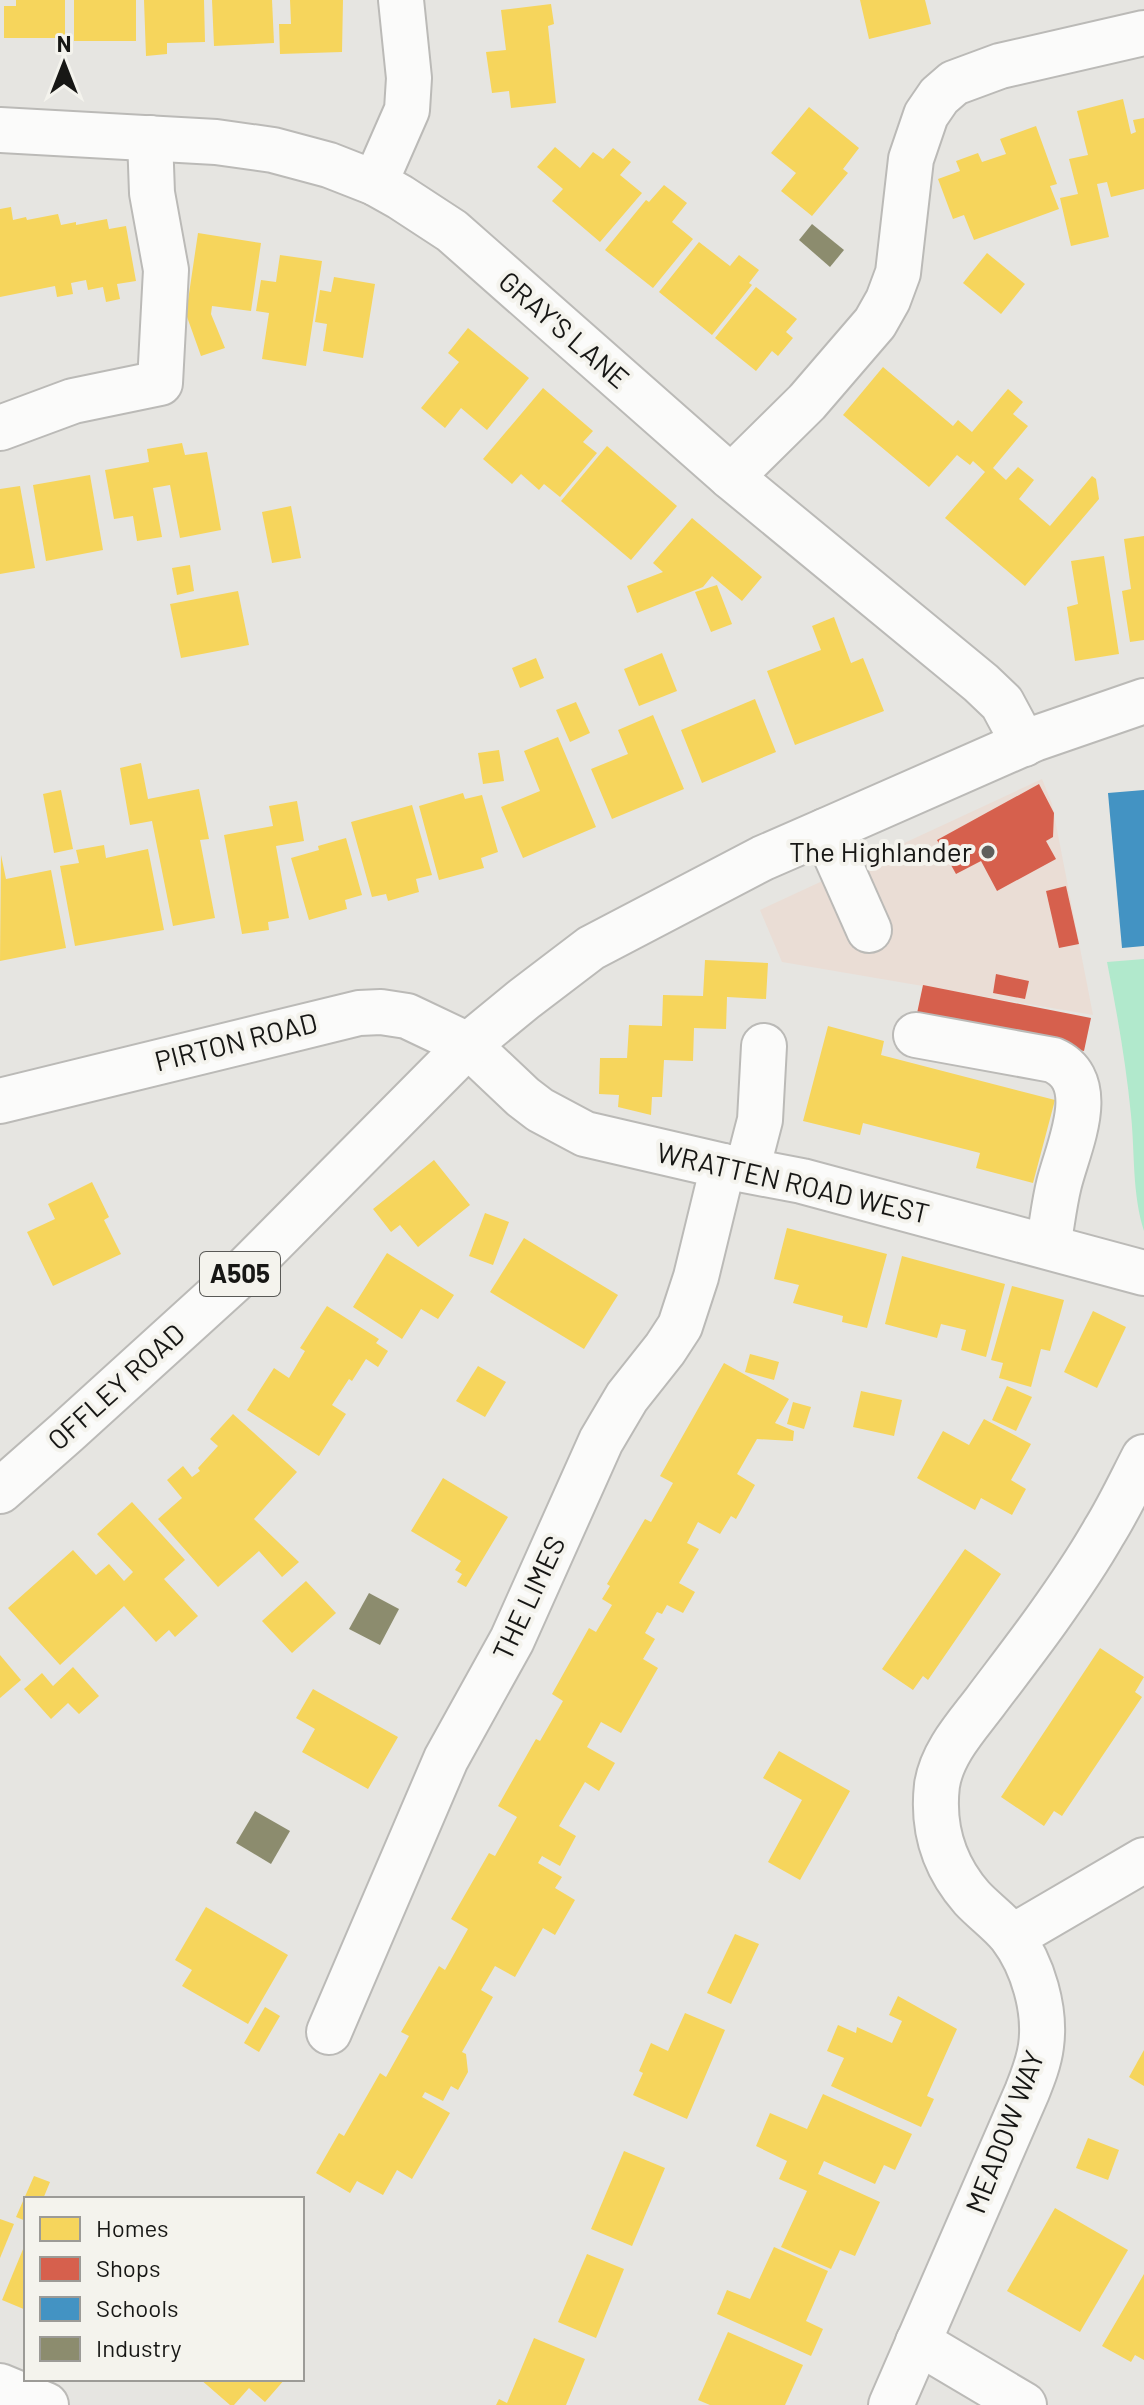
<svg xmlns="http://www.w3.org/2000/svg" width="1144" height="2405" viewBox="0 0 1144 2405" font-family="Barlow,sans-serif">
  <rect width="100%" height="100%" fill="#e6e5e1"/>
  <!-- commercial -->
  <polygon fill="#eaddd5" points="1042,779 1052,804 1093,1015 782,962 760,910"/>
  <!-- green -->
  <path fill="#b1e9cc" d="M1144 959V1231C1132 1193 1135 1154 1131 1115 1126 1063 1117 1013 1107 962Z"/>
  <!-- homes -->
  <g fill="#f6d55c">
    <polygon points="16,0 65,0 65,38 4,38 4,6 16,6"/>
    <rect x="74" y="0" width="62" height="41"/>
    <polygon points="144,0 204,0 205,42 167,43 167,54 146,56"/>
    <polygon points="212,0 272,0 274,43 214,46"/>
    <polygon points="290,0 343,0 342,52 280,54 279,24 291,24"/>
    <polygon points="860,0 925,0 931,24 869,39"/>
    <polygon points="551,4 554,24 548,26 556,103 511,108 509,91 492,93 486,52 506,50 501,10"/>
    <polygon points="1123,99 1131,134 1136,132 1133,120 1144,118 1144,189 1111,197 1107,182 1097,184 1109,237 1071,246 1060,198 1078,194 1069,159 1088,155 1077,111"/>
    <polygon points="809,107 859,148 843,169 848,173 812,216 781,191 796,173 771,153"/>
    <polygon points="1036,126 1057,184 1050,186 1059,209 974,240 964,215 953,219 938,179 960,171 956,161 978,153 982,162 1006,154 1000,139"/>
    <polygon points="555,147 580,168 593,152 603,159 613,148 631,162 620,175 642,193 600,242 552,201 563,189 537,167"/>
    <polygon points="664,185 687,203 672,222 693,239 653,288 605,250 646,200 649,202"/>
    <polygon points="11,207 13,220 26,217 27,220 58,214 61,225 76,222 76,225 107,219 109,229 126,226 136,281 117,284 120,299 106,302 103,287 88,290 86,280 71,283 73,294 57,297 55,286 0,297 0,209"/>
    <polygon points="198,233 261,243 251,311 212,306 211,314 225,348 201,356 186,314"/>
    <polygon points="699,242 730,266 739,255 759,270 749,283 752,285 712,335 659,292"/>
    <polygon points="987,253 1025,284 1001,314 963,283"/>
    <polygon points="280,255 322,261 306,366 262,359 269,313 256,311 261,280 276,282"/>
    <polygon points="334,277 375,284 363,358 323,351 327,324 315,322 320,290 331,292"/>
    <polygon points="756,287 797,319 786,332 793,338 778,356 772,351 756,371 715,338"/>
    <polygon points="468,328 529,378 487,430 461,408 445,428 421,408 459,362 448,353"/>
    <polygon points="883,367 953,426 958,420 972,432 1008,389 1023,402 1013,414 1028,426 993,468 1006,480 1018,467 1034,480 1019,499 1050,526 1092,476 1096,479 1099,499 1025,586 945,518 985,472 973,461 970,465 957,455 929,487 843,415"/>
    <polygon points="543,388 593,431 583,442 597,453 560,497 544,484 539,490 521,474 512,484 483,459"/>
    <polygon points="182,443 185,455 207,452 221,530 180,538 170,485 153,488 162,537 137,541 133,516 114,519 105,470 149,462 147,449"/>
    <polygon points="607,446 677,506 631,560 561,501"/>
    <polygon points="90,475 103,550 46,561 33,485"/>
    <polygon points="20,486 35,568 0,574 0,489"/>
    <polygon points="291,506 301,558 272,563 262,512"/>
    <polygon points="692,518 762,577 742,601 712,576 703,587 637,613 627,586 663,572 653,563"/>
    <polygon points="1144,536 1144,640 1130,642 1122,591 1131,589 1124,539"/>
    <polygon points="1104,556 1119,654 1075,661 1067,607 1078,604 1071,561"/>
    <polygon points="190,565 194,591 177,595 172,568"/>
    <polygon points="717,585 732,624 711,632 695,592"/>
    <polygon points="238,591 249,645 181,658 170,604"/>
    <polygon points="834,617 851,663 863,658 884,711 795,745 767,671 821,650 812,626"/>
    <polygon points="662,653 677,691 639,706 624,669"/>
    <polygon points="536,658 544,678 520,688 512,668"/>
    <polygon points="755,699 776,752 702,783 681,730"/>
    <polygon points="576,702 590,733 570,742 556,710"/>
    <polygon points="653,715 684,789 612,819 591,769 628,754 618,730"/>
    <polygon points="558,737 596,827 523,858 501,807 540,791 524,751"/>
    <polygon points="499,750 504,781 483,784 478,753"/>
    <polygon points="141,763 148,799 199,789 209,839 200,840 215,918 173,926 152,821 130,825 120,768"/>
    <polygon points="61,790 73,849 54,853 43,794"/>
    <polygon points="463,793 465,799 482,795 498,852 481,858 484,868 439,880 419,806"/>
    <polygon points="297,801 304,841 276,846 289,918 268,922 269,930 242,934 224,835 273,826 269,806"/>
    <polygon points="412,805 432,875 416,879 419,892 388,901 386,894 372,897 351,822"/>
    <polygon points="346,838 362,895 345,900 347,909 309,920 291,858 319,850 318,846"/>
    <polygon points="104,845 106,858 148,849 164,930 75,946 60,866 79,863 76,850"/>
    <polygon points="1,855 6,879 51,870 66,948 0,961"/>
    <polygon points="705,960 768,963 766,999 727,997 726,1029 694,1028 693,1061 664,1060 662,1097 652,1097 651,1115 618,1107 619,1095 599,1094 600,1058 627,1058 629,1025 662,1026 663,995 703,996"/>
    <polygon points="828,1026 884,1041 881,1055 1055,1100 1033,1183 976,1168 980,1153 863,1123 860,1135 803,1121"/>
    <polygon points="434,1160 470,1205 418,1247 400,1225 391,1232 373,1209"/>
    <polygon points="92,1182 109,1217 104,1220 121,1254 53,1286 27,1232 55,1219 48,1204"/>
    <polygon points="485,1213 509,1222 493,1265 469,1256"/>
    <polygon points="787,1228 887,1254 867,1328 842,1322 843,1316 793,1303 799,1285 774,1279"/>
    <polygon points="524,1238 618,1295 584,1349 490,1292"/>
    <polygon points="387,1253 454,1295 438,1319 421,1309 402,1339 353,1307"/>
    <polygon points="902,1256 1005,1284 986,1357 961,1350 966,1330 941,1324 937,1338 885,1324"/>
    <polygon points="1012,1286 1064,1300 1050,1351 1041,1349 1031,1387 999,1378 1003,1363 991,1360"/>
    <polygon points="327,1306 379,1339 376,1343 388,1351 378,1367 366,1359 352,1381 349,1379 332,1405 346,1414 319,1456 247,1410 274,1368 289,1378 305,1351 300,1348"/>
    <polygon points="1093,1311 1126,1327 1097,1388 1064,1372"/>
    <polygon points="750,1354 779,1362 774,1380 745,1372"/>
    <polygon points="724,1363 789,1399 775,1423 794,1431 793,1441 757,1439 737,1474 755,1485 736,1519 731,1516 720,1534 698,1522 687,1543 699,1549 679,1583 695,1592 683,1613 667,1605 662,1614 657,1612 645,1633 655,1639 643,1659 658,1668 621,1733 601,1722 587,1747 615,1763 599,1791 585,1782 559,1826 576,1836 560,1866 542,1856 538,1863 562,1877 555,1888 575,1900 555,1935 543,1928 515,1977 495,1966 481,1990 493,1997 462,2052 466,2054 468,2072 458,2090 451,2086 443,2101 425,2092 422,2097 450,2113 412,2179 397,2170 383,2195 357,2181 350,2193 316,2173 339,2133 344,2136 380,2073 386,2077 409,2036 401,2032 439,1966 445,1970 468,1929 451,1919 489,1853 495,1856 517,1817 498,1806 536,1739 540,1741 563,1701 552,1694 589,1628 596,1632 612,1605 602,1599 610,1586 607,1584 645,1519 651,1522 673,1483 660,1476"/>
    <polygon points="478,1366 506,1382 485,1417 456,1401"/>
    <polygon points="1007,1386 1032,1397 1016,1431 992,1420"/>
    <polygon points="861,1391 902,1400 894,1436 853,1427"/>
    <polygon points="793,1402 811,1407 804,1429 787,1424"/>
    <polygon points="233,1414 297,1472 254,1519 299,1562 282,1577 259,1551 218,1587 158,1519 182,1498 167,1480 183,1466 192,1477 200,1471 198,1468 218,1446 210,1439"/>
    <polygon points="984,1419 1031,1444 1011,1480 1026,1489 1012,1515 981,1498 975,1510 917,1478 943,1431 969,1445"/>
    <polygon points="443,1478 508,1517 466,1587 457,1582 462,1574 455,1570 461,1561 411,1531"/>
    <polygon points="132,1502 185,1560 164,1579 198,1616 175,1637 169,1630 156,1642 124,1606 60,1665 8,1608 73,1550 96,1575 109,1564 124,1581 133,1572 97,1534"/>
    <polygon points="965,1549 1001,1574 928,1680 923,1676 913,1690 882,1669"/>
    <polygon points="306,1581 336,1613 292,1653 262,1621"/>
    <polygon points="1100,1648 1144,1677 1135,1692 1142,1697 1062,1816 1054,1811 1044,1826 1001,1797"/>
    <polygon points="0,1655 21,1680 0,1698"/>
    <polygon points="73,1667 99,1696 79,1714 68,1703 51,1719 24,1689 42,1673 53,1686"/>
    <polygon points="313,1689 398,1737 368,1789 302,1752 315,1729 296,1718"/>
    <polygon points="779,1751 850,1791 800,1880 768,1862 802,1800 763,1778"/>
    <polygon points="206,1907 288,1955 248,2024 182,1986 192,1970 175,1960"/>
    <polygon points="735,1934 759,1944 731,2004 707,1993"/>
    <polygon points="898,1996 957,2029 927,2096 934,2099 921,2127 831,2086 844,2058 827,2051 838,2025 856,2033 857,2027 892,2043 902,2021 889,2015"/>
    <polygon points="265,2007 280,2016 259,2052 244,2043"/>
    <polygon points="685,2013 725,2030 687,2119 633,2095 643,2073 639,2071 651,2043 668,2051"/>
    <polygon points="1144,2050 1144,2086 1129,2077"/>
    <polygon points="823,2094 912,2134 895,2170 884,2165 875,2184 824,2161 818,2174 880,2202 855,2256 840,2250 831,2269 781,2247 807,2191 779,2179 787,2161 756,2146 770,2113 807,2129"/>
    <polygon points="1088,2138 1119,2150 1108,2180 1076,2168"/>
    <polygon points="624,2151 665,2168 632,2246 591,2229"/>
    <polygon points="34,2176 50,2182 43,2199 26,2199 26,2221 16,2217"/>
    <polygon points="1055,2208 1128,2250 1080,2332 1007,2291"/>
    <polygon points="0,2219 14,2224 0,2258"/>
    <polygon points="26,2242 26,2310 2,2300"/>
    <polygon points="774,2247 828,2271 806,2321 823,2329 811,2356 717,2314 727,2290 750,2299"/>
    <polygon points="587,2254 624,2269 596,2338 558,2322"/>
    <polygon points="1144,2274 1144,2360 1135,2355 1131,2362 1102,2346"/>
    <polygon points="728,2332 803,2365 785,2405 710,2405 698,2400"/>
    <polygon points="534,2338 585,2359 566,2405 496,2405 499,2399 507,2403"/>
    <polygon points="200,2379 285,2379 265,2402 249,2388 234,2405 230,2405"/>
  </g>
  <!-- shops -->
  <g fill="#d6604d">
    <polygon points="1039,784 1054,813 1053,837 1046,841 1056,859 997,891 981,861 956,874 937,840"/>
    <polygon points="1066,886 1079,944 1059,948 1046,891"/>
    <polygon points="996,974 1029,981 1025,999 993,993"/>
    <polygon points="923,985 1091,1018 1084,1051 916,1018"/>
  </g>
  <!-- schools -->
  <polygon fill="#4393c3" points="1144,790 1144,946 1122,948 1108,793"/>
  <!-- industry -->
  <g fill="#8c8c6e">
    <polygon points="812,224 844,250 830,267 799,240"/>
    <polygon points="369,1593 399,1609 380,1645 349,1629"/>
    <polygon points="255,1811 290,1831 271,1864 236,1843"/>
  </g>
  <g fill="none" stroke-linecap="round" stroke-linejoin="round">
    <!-- minor casing -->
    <g stroke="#bbbab7" stroke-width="48">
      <g id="minor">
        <polyline points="0,130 216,142 273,150 329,165 375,183 400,197 452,231 731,477 981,683 1002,703 1024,744"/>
        <polyline points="375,183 407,110 409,78 401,0"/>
        <polyline points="0,428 73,401 160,383 166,270 152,193 150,138"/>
        <polyline points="731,477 807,402 875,323 888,300 898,273 911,159 926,115 939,96 954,83 1000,66 1144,33"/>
        <polyline points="825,831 869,930"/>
        <path d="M916 1035 1053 1060C1101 1081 1068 1147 1059 1184 1054 1204 1052 1225 1048 1246"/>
        <polyline points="468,1045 523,1097 540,1110 585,1134 723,1166 802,1181 1144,1273"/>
        <polyline points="747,1170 760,1120 764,1046"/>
        <polyline points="1012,1937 1144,1860"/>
        <polyline points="329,2032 446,1759 512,1640 601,1441 627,1397 665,1349 680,1326 696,1277 723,1166"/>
        <polyline points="918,2342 1024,2405"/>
        <polyline points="0,2386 46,2405"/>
        <path d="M891 2405 1027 2092C1033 2077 1039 2062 1041 2046 1046 2010 1033 1965 1011 1936 1000 1922 984 1911 972 1898 944 1866 932 1828 937 1785 942 1753 966 1727 985 1702 1006 1674 1027 1647 1047 1619 1067 1591 1087 1562 1104 1532 1119 1508 1131 1482 1144 1457"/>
      </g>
    </g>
    <!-- major casing -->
    <g stroke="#bbbab7" stroke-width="48">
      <g id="major">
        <polyline points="0,1101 359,1013 381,1012 407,1016 468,1045"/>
        <polyline points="0,1491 67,1432 242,1273 468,1045 524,999 591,948 763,858 825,831 1034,739 1144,701"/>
      </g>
    </g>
    <!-- minor -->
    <use href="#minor" stroke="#fbfbfa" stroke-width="44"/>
    <!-- major -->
    <use href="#major" stroke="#fbfbfa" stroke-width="44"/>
  </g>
  <!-- markers -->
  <circle fill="#5f5f5c" stroke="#f4f3ed" stroke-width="3" cx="988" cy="852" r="8"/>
  <g text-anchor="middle" stroke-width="8" stroke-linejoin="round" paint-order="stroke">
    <!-- shield labels -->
    <rect fill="#f4f3ed" stroke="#595956" stroke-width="2" x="200" y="1252" width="80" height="44" rx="6"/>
    <g font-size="26" font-weight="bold" fill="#171715">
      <text x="240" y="1283">A505</text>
    </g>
    <!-- street labels -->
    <g font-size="28" fill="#171715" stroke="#f4f3ed">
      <text transform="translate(564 330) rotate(41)" y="10">GRAY'S LANE</text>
      <text transform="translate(236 1042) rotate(-14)" y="10">PIRTON ROAD</text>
      <text transform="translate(793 1183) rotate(13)" y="10">WRATTEN ROAD WEST</text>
      <text transform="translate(116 1387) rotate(-42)" y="10">OFFLEY ROAD</text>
      <text transform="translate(529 1598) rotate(-65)" y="10">THE LIMES</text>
      <text transform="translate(1005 2132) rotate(-69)" y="10">MEADOW WAY</text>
    </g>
    <!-- poi labels -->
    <g font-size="28" fill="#171715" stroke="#f4f3ed" text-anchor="end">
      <text x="972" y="862">The Highlander</text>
    </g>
  </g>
  <!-- legend -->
  <rect x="24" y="2197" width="280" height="184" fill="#f4f3ed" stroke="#9c9b97" stroke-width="2"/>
  <rect x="40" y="2217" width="40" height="24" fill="#f6d55c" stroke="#9c9b97" stroke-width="2"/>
  <text x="96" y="2237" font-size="24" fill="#171715">Homes</text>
  <rect x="40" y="2257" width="40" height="24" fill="#d6604d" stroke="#9c9b97" stroke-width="2"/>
  <text x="96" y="2277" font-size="24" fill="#171715">Shops</text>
  <rect x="40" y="2297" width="40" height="24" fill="#4393c3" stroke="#9c9b97" stroke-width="2"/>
  <text x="96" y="2317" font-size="24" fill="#171715">Schools</text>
  <rect x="40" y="2337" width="40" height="24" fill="#8c8c6e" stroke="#9c9b97" stroke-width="2"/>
  <text x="96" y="2357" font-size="24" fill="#171715">Industry</text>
  <!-- north arrow -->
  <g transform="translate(64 64)" stroke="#f4f3ed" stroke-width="6" paint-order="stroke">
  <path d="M0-6L14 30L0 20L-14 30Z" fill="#171715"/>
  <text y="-12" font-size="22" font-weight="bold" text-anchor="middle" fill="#171715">N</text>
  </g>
</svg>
